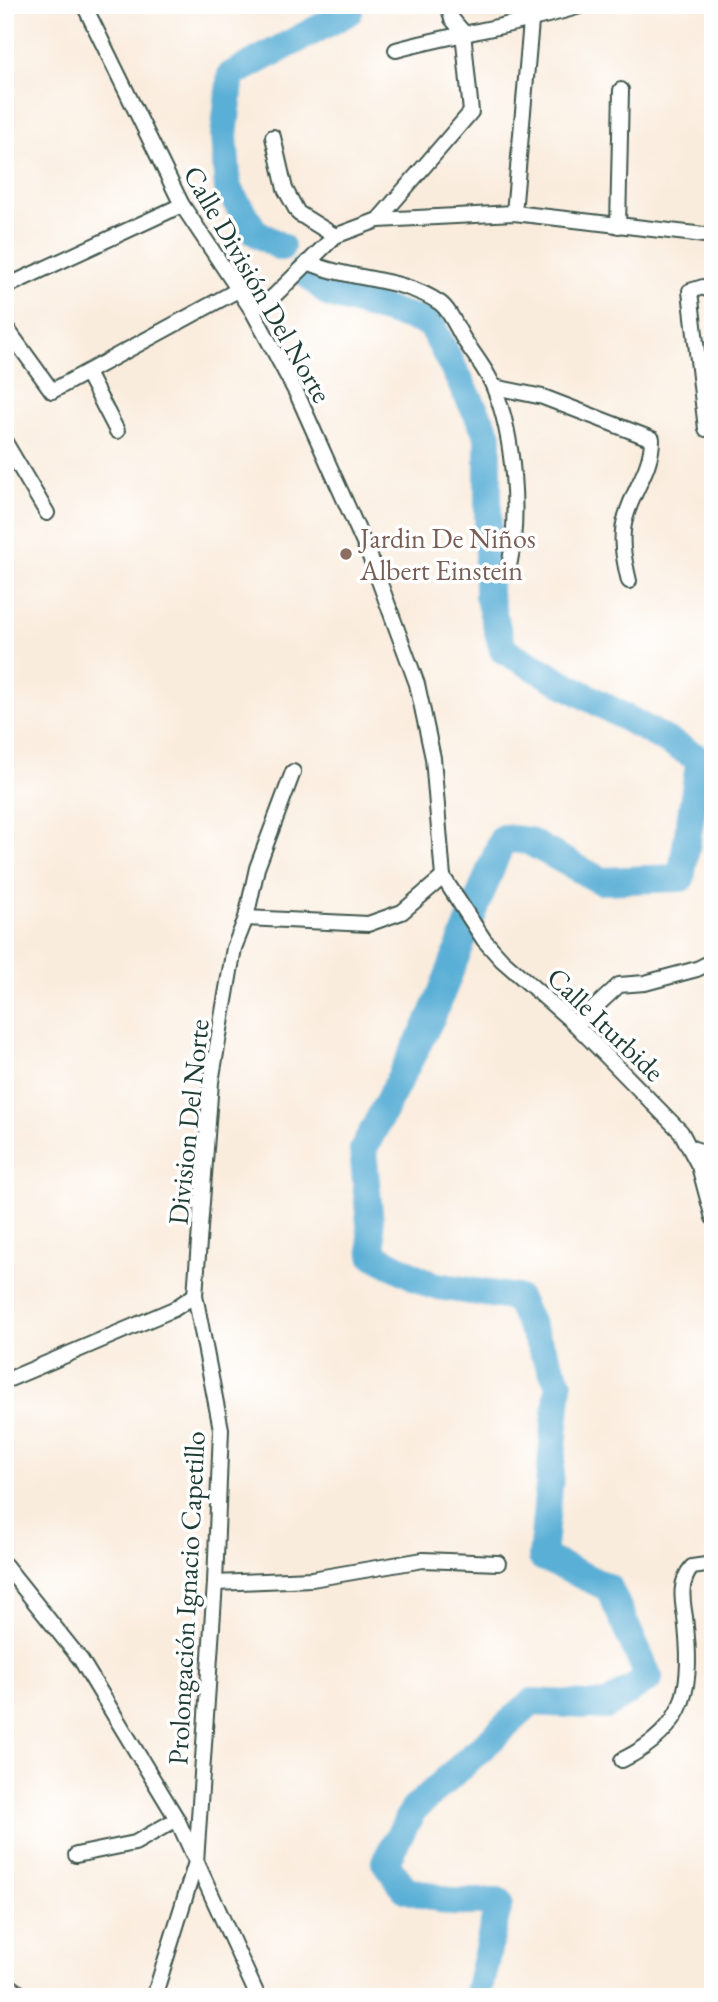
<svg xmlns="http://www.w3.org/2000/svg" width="718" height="2002" viewBox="0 0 718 2002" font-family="'EB Garamond',serif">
  <rect width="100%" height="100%" fill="#fff"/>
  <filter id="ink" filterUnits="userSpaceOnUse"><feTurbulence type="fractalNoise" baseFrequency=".0143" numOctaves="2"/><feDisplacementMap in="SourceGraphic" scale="14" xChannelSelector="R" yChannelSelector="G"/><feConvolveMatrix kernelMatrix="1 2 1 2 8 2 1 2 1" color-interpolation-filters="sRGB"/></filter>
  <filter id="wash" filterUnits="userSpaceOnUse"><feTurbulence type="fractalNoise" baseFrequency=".00686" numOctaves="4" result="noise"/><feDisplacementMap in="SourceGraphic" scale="28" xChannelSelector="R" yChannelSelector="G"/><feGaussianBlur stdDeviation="1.57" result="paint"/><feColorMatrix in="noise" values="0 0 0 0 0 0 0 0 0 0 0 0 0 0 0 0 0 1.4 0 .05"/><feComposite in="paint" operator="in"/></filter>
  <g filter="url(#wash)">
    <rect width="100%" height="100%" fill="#faecdd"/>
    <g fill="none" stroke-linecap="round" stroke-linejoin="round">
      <!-- river -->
      <g stroke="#5aafd6" stroke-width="28">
        <polyline points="281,247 255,232 228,189 224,136 231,75 349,12 350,5"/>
        <polyline points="303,270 330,294 430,323 488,435 488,595 503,650 700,759 681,878 601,881 528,841 503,838 433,1014 363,1150 373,1255 431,1285 517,1298 559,1384 542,1557 609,1588 649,1678 606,1706 532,1702 413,1810 385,1862 405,1889 452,1902 499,1902 477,1997"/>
      </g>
    </g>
  </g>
  <g filter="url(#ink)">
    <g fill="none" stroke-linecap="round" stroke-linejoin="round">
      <!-- minor casing -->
      <g stroke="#40574d" stroke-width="18">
        <g id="minor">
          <polyline points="84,5 182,205 252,310 298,396 371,559 417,684 433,758 443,877"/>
          <path d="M396 50C458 33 521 25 583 5"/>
          <polyline points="273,137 285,189 298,213 335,236"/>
          <polyline points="514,213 531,22"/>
          <polyline points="378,220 471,112 463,32 452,19 448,5"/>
          <polyline points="618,226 621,90"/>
          <path d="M308 262C349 281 401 276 440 303 449 309 457 328 463 338 473 354 487 370 494 388 514 436 520 516 509 566"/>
          <polyline points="5,287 182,205"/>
          <polyline points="252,310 273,297 335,236 378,220 514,213 713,236"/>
          <polyline points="5,326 52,391 236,291"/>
          <polyline points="87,373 117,431"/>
          <path d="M494 387 543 397 652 439C652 468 634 488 626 516 619 538 624 560 629 581"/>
          <polyline points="706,429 690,291 703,287 713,292"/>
          <polyline points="5,442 47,513"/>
          <polyline points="443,877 484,940 502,960 576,1025 681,1132 699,1166 713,1218"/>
          <polyline points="246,918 368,924 402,912 443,877"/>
          <polyline points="576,1025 619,985 645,983 697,969 713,961"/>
          <polyline points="691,1148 713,1155"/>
          <polyline points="5,1381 174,1309 195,1295"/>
          <polyline points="5,1565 81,1660 177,1819 258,1997"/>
          <polyline points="215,1583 312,1579 423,1560 498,1563"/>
          <path d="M622 1760C689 1727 693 1686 685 1617 682 1599 679 1582 692 1567L713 1564"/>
          <polyline points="76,1855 135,1843 177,1819"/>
          <polyline points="5,1982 24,1997"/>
          <polyline points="154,1997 196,1862 215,1583 221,1429 195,1295 211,1082 234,948 246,918 257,868 293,772"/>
        </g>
      </g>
      <!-- minor -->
      <use href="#minor" stroke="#fff" stroke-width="14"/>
    </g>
  </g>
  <!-- markers -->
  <circle fill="#8d6e63" stroke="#fff" stroke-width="2.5" cx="346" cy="554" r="7"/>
  <g text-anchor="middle" stroke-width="7" stroke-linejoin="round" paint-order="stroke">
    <!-- street labels -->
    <g font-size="28" fill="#1f3d34" stroke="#fff">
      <text transform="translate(258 284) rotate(60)" y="10">Calle División Del Norte</text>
      <text transform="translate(606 1024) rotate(44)" y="10">Calle Iturbide</text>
      <text transform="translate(188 1122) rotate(-84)" y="10">Division Del Norte</text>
      <text transform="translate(186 1598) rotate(-87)" y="10">Prolongación Ignacio Capetillo</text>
    </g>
    <!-- education labels -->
    <g font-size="28" fill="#785e54" stroke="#fff" text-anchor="start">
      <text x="360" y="548">Jardin De Niños<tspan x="360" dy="32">Albert Einstein</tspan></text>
    </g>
  </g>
  <!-- margin -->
  <rect width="718" height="2002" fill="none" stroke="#fff" stroke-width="28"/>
</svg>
